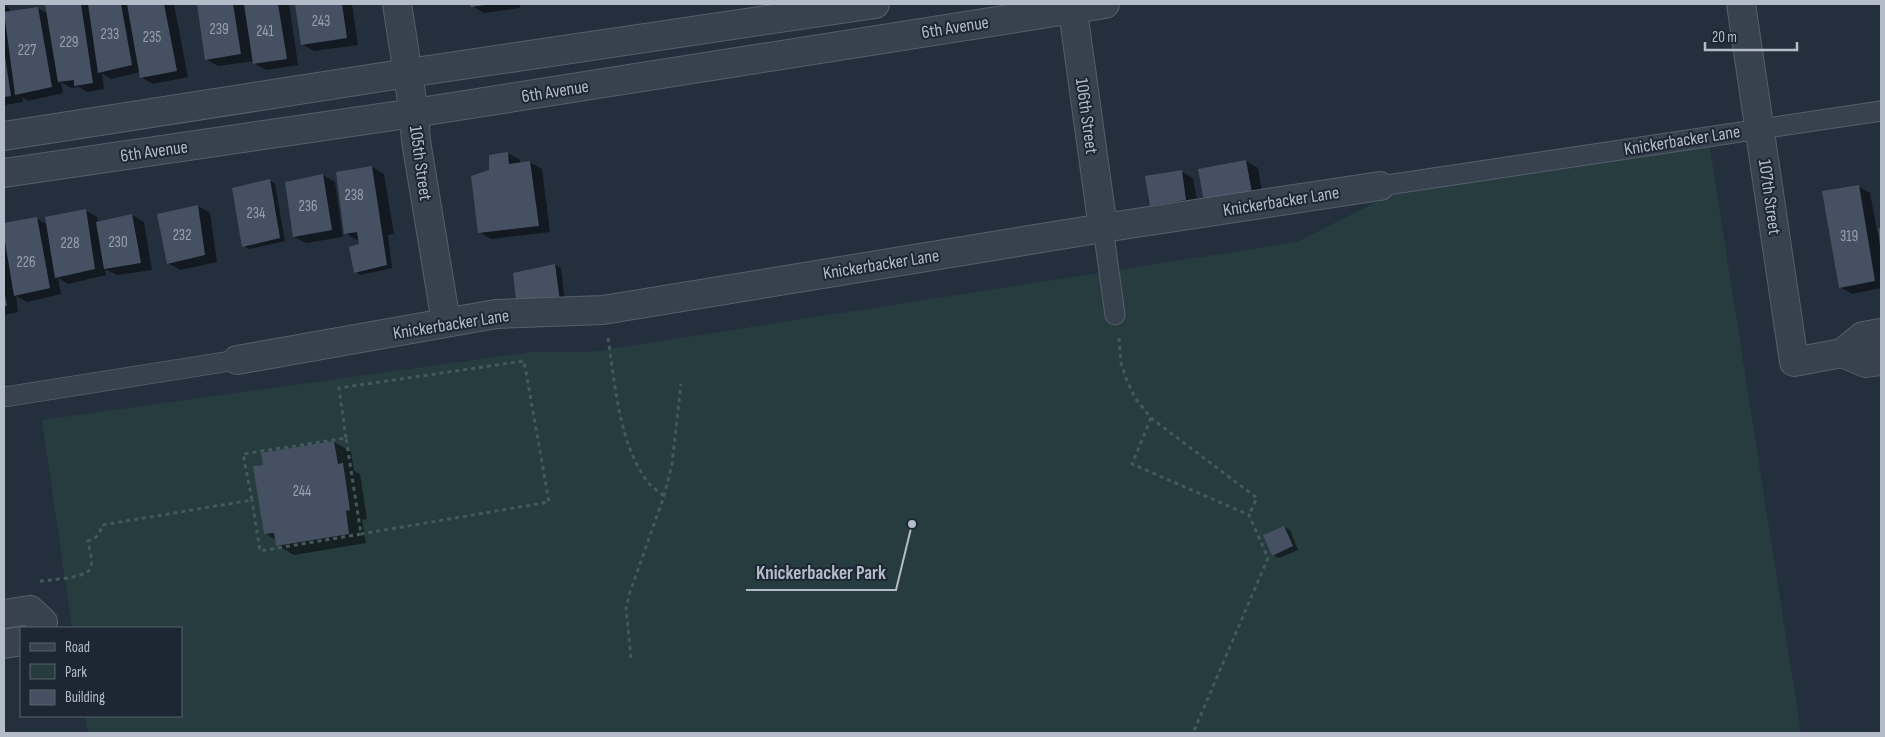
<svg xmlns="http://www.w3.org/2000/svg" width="1885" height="737" viewBox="0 0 1885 737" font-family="'Sofia Sans Condensed',sans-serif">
  <rect width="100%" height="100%" fill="#242f3e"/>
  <!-- green -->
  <polygon fill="#263c3f" points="1709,142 1801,733 88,733 85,716 181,716 181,628 72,628 42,420 531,352 590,352 1297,242 1398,191"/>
  <!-- shadow -->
  <g fill="#0007">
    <polygon points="46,4 174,4 188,77 153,84 141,77 140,72 111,79 102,73 104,89 87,92 79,87 71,88 61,82 63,93 28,101 22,97 23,102 4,105 4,5 9,8 10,12 38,8 48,14"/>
    <polygon points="198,4 289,4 298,65 266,70 254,63 254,61 218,66 206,59"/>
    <polygon points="296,4 352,4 358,45 314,51 302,44"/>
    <polygon points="471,4 520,4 520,8 484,13 472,6"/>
    <polygon points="508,153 520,160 520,163 530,162 542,169 550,232 491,239 479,232 490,171"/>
    <polygon points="1246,161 1258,168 1263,199 1200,170"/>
    <polygon points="372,167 384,174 394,234 388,235 392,268 361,275 355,272 360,245 360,239 357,240 345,233 337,173"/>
    <polygon points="1182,172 1193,178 1198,206 1163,212 1151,205"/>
    <polygon points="323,175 335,182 343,237 306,243 294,237"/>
    <polygon points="270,180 275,184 285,241 249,249 244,246"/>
    <polygon points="1858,186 1870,193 1877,230 1881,230 1881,288 1852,294 1840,287"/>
    <polygon points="198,206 210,213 217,262 180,270 168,263"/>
    <polygon points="85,210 97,217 98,222 132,215 144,222 152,270 117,275 105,269 106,275 68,284 58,278 61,294 27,302 16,296 18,312 4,315 4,224 36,218 48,225"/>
    <polygon points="555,265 561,268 565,303 518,308"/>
    <polygon points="334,442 351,452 354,471 360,474 367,519 362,520 366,543 294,555 277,545 276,540 265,533 264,466"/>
    <polygon points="1284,527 1290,530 1298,550 1279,558 1273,555"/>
  </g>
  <!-- building -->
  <g fill="#455162">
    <polygon points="45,4 81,4 93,83 74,86 74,80 58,82"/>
    <polygon points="88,4 121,4 132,65 98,73"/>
    <polygon points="127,4 164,4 177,71 140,78"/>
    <polygon points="197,4 233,4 241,54 205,60"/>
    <polygon points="244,4 278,4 287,59 253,64"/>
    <polygon points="295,4 342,4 347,38 301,45"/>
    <polygon points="470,4 485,4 485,5 471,7"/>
    <polygon points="38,7 52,87 15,95 4,12"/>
    <polygon points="4,50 11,96 4,97"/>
    <polygon points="508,152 509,164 530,161 539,226 478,233 471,176 489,170 489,155"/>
    <polygon points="1246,160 1252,193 1204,201 1198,169"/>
    <polygon points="372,166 387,265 354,273 349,247 359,244 357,232 344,234 336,172"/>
    <polygon points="1182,170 1186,200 1150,206 1145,176"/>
    <polygon points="323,174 332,230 293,237 285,182"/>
    <polygon points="270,179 280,238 242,247 232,188"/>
    <polygon points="1859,185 1875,281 1839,288 1822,191"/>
    <polygon points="198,205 205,255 167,264 157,214"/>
    <polygon points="86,209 95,269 55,278 45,217"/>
    <polygon points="132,214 141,263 104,269 96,222"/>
    <polygon points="37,217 50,288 14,296 4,236 4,223"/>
    <polygon points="1881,228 1881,245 1880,245 1878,229"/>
    <polygon points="555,264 560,301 517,309 513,273"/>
    <polygon points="4,290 7,306 4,306"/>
    <polygon points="334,441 338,464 343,463 350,510 346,511 349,534 276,546 274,533 264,534 253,466 263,465 261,453"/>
    <polygon points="1284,526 1293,546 1272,556 1263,535"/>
  </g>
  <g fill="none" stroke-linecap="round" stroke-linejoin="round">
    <!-- service casing -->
    <g stroke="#565f6c" stroke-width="21">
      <g id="service">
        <polyline points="1380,186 1881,111"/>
        <polyline points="1103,228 1115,315"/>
        <polyline points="4,397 237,360"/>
      </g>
    </g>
    <!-- minor casing -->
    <g stroke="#565f6c" stroke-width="30">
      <g id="minor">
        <polyline points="397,4 414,113 416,141 446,322"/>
        <polyline points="1072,4 1103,228"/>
        <polyline points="1741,4 1794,362 1842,353 1863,336 1881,333"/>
        <polyline points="4,136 408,73 875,4"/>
        <polyline points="4,173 414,113 1105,4"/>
        <polyline points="1842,353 1866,363 1881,361"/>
        <polyline points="237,360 496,314 603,310 1103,228 1380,186"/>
        <polyline points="4,614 30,610 43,622 40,628"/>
        <polyline points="4,644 21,641"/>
      </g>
    </g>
    <!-- path -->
    <g stroke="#44595c" stroke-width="3" stroke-dasharray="4 4" stroke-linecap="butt">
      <path d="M608 338C615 384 619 443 647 481 651 487 659 492 664 496"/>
      <polyline points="1119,338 1121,363 1127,381 1135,398 1151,418 1257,498 1249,515"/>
      <polyline points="1151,418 1132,464 1249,515 1268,558 1193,733"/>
      <polyline points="346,438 339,388 524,361 549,502 361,534"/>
      <path d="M40 581C50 580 86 578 90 569 94 562 89 549 88 541 97 538 100 534 102 525L252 500 243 454 346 438 361 534 260 551 252 500"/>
      <polyline points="631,658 626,608 630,592 664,496 672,464 681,384"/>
    </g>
    <!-- service -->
    <use href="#service" stroke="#38414e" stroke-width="19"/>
    <!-- minor -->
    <use href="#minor" stroke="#38414e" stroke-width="28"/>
  </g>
  <g text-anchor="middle" stroke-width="4" stroke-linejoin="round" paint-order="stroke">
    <!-- number labels -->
    <g font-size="15" fill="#98a1af">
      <text x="321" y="26">243</text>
      <text x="219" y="34">239</text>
      <text x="265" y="36">241</text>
      <text x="110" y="39">233</text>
      <text x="152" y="42">235</text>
      <text x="69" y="47">229</text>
      <text x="27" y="55">227</text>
      <text x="354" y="200">238</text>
      <text x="308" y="211">236</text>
      <text x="256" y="218">234</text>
      <text x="182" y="240">232</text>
      <text x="1849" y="241">319</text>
      <text x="118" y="247">230</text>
      <text x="70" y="248">228</text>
      <text x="26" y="267">226</text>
      <text x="302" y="496">244</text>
    </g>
    <!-- street labels -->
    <g font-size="18" fill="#b4bcc9" stroke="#1d2633">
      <text transform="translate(955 27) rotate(-9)" y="6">6th Avenue</text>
      <text transform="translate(555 91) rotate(-9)" y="6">6th Avenue</text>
      <text transform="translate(1087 116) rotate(82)" y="6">106th Street</text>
      <text transform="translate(1682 140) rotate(-9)" y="6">Knickerbacker Lane</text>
      <text transform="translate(154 151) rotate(-8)" y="6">6th Avenue</text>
      <text transform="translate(421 163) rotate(82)" y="6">105th Street</text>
      <text transform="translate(1770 197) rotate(82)" y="6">107th Street</text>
      <text transform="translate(1281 201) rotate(-9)" y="6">Knickerbacker Lane</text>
      <text transform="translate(881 264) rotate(-9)" y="6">Knickerbacker Lane</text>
      <text transform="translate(451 324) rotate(-9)" y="6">Knickerbacker Lane</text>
    </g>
  </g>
  <!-- callouts -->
  <path fill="none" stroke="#b4bcc9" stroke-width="2" d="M912 524L896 590H746"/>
  <circle fill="#b4bcc9" stroke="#1d2633" stroke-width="2" cx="912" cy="524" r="5"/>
  <g font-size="19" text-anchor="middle" font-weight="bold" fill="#b4bcc9" stroke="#1d2633" stroke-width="4" stroke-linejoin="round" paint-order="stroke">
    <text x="821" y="579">Knickerbacker Park</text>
  </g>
  <!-- border -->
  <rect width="1885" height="737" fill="none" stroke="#b4bcc9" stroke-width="10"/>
  <!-- legend -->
  <rect x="20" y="627" width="162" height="90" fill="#1d2633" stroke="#59626f"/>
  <rect x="30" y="643" width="25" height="8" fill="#38414e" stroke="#59626f"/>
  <text x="65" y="652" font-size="15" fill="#b4bcc9">Road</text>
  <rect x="30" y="664" width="25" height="15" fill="#263c3f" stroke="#59626f"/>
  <text x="65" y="677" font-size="15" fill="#b4bcc9">Park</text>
  <rect x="30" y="690" width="25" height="15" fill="#455162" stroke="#59626f"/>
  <text x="65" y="702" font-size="15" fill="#b4bcc9">Building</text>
  <!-- scale -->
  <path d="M1705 42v8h92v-8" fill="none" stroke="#b4bcc9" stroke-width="2.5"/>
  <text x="1712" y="42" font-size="15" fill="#b4bcc9" stroke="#1d2633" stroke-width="4" paint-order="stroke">20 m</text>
</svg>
